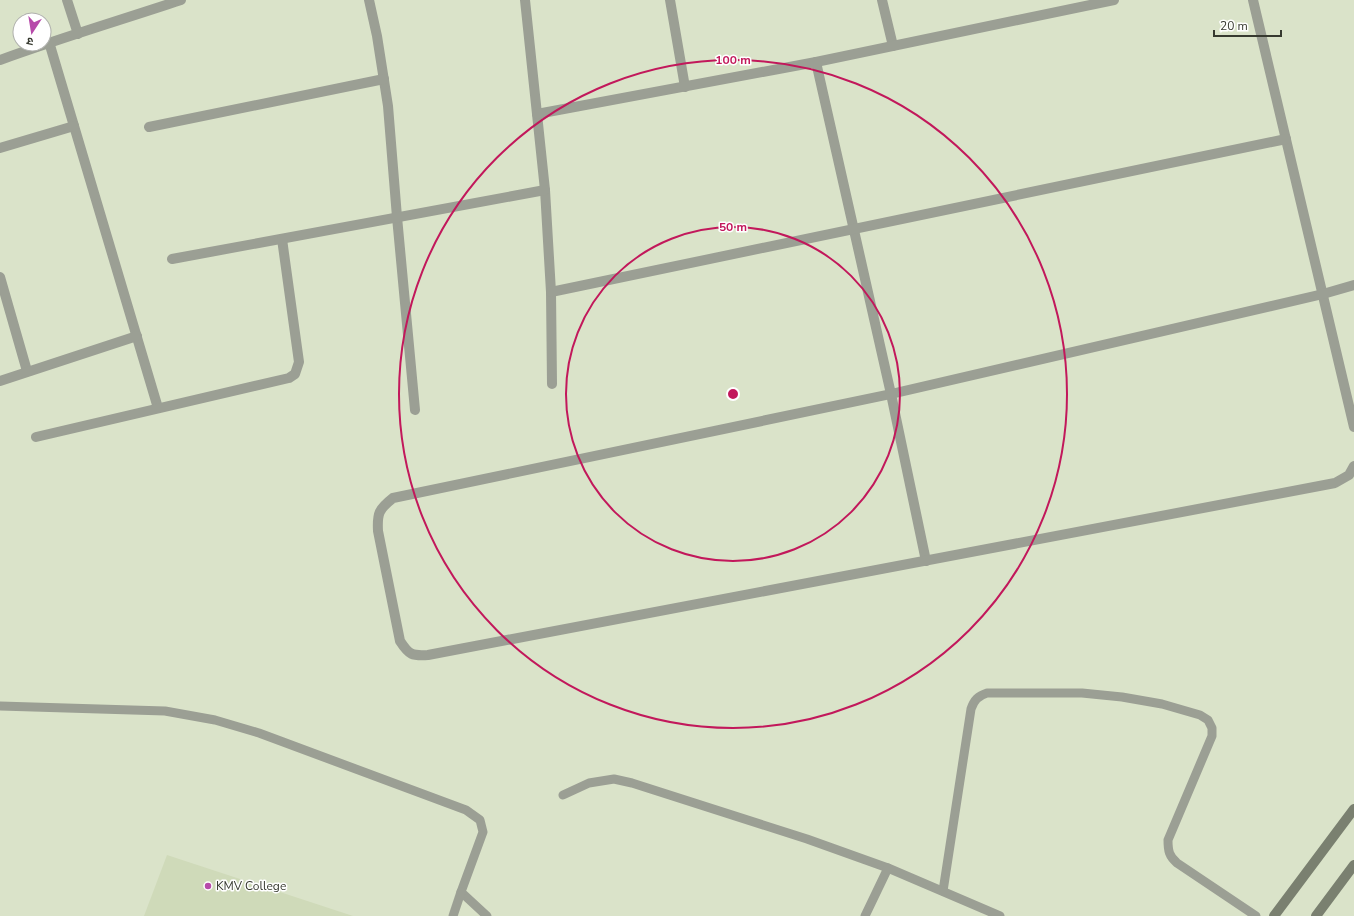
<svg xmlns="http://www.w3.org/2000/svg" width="1354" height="916" viewBox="0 0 1354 916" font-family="'Nunito Sans','Noto Sans Devanagari',sans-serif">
  <rect width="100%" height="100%" fill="#dae3c9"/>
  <!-- built -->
  <polygon fill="#cfdab9" points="167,855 353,916 144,916"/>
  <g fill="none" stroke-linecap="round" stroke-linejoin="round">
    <!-- service -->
    <g stroke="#9b9f94" stroke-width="9">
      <polyline points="0,706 165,711 215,720 259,733 466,810 480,820 483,832 461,892 487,916"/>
      <polyline points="563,795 589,783 614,779 632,783 807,839 888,868"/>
      <path d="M943 891 971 709C974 700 978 696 987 693H1082L1122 697 1162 704 1200 715 1208 720 1212 728V736L1168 840C1168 851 1169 856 1177 863L1256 916"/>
      <polyline points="453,916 461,892"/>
      <polyline points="865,916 888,868 1000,916"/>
    </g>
    <!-- minor -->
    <g stroke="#9b9f94" stroke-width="10">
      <polyline points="67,0 78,34"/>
      <polyline points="369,0 377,36 388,106 397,217 415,410"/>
      <polyline points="525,0 545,190 551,292 552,384"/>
      <polyline points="670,0 685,87"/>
      <polyline points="882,0 893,46"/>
      <polyline points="1253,0 1354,427"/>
      <polyline points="49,42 158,408"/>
      <path d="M0 60C60 38 121 20 181 0"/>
      <polyline points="816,62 891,394 926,561"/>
      <polyline points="537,114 816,62 1114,0"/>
      <polyline points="149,127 384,79"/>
      <polyline points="0,148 74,126"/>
      <polyline points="172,259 545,190"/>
      <polyline points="0,277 27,371"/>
      <path d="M1354 285 1323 294 891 394 393 498C379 509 377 513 378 531L400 641C409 655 412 656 428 655L1335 483 1349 475 1354 466"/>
      <polyline points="551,292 1286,139"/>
      <polyline points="0,381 137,336"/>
      <polyline points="36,437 289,378 295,374 299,362 282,239"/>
    </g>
    <!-- secondary -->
    <g stroke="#7a8070" stroke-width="10">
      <polyline points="1274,916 1354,809"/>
      <polyline points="1316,916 1354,865"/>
    </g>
  </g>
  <!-- distance rings -->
  <g fill="none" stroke="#c2185b" stroke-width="2">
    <circle cx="733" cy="394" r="167"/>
    <circle cx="733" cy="394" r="334"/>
  </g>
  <!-- markers -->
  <circle fill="#b74aaa" stroke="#fff" stroke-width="1.5" cx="208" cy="886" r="4"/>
  <g text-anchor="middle" stroke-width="3" stroke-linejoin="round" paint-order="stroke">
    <!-- poi labels -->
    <g font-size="12" fill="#36392f" stroke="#fff" text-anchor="start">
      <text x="216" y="890">KMV College</text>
    </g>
  </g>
  <circle cx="733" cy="394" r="6" fill="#c2185b" stroke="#fff" stroke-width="2"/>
  <g font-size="12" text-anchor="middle" font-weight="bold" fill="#c2185b" stroke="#fff" stroke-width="3" stroke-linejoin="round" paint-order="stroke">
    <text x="733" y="64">100 m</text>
    <text x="733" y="231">50 m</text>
  </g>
  <!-- north arrow -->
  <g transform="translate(32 32) rotate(192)"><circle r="19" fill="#ffffff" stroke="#afb0ac"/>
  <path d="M0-3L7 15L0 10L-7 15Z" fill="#b74aaa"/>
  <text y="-6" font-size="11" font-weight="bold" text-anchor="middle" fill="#36392f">उ</text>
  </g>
  <!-- scale -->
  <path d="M1214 30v6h67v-6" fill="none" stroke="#36392f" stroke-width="2"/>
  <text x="1220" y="30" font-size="12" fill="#36392f" stroke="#ffffff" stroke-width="3" paint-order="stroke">20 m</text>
</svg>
